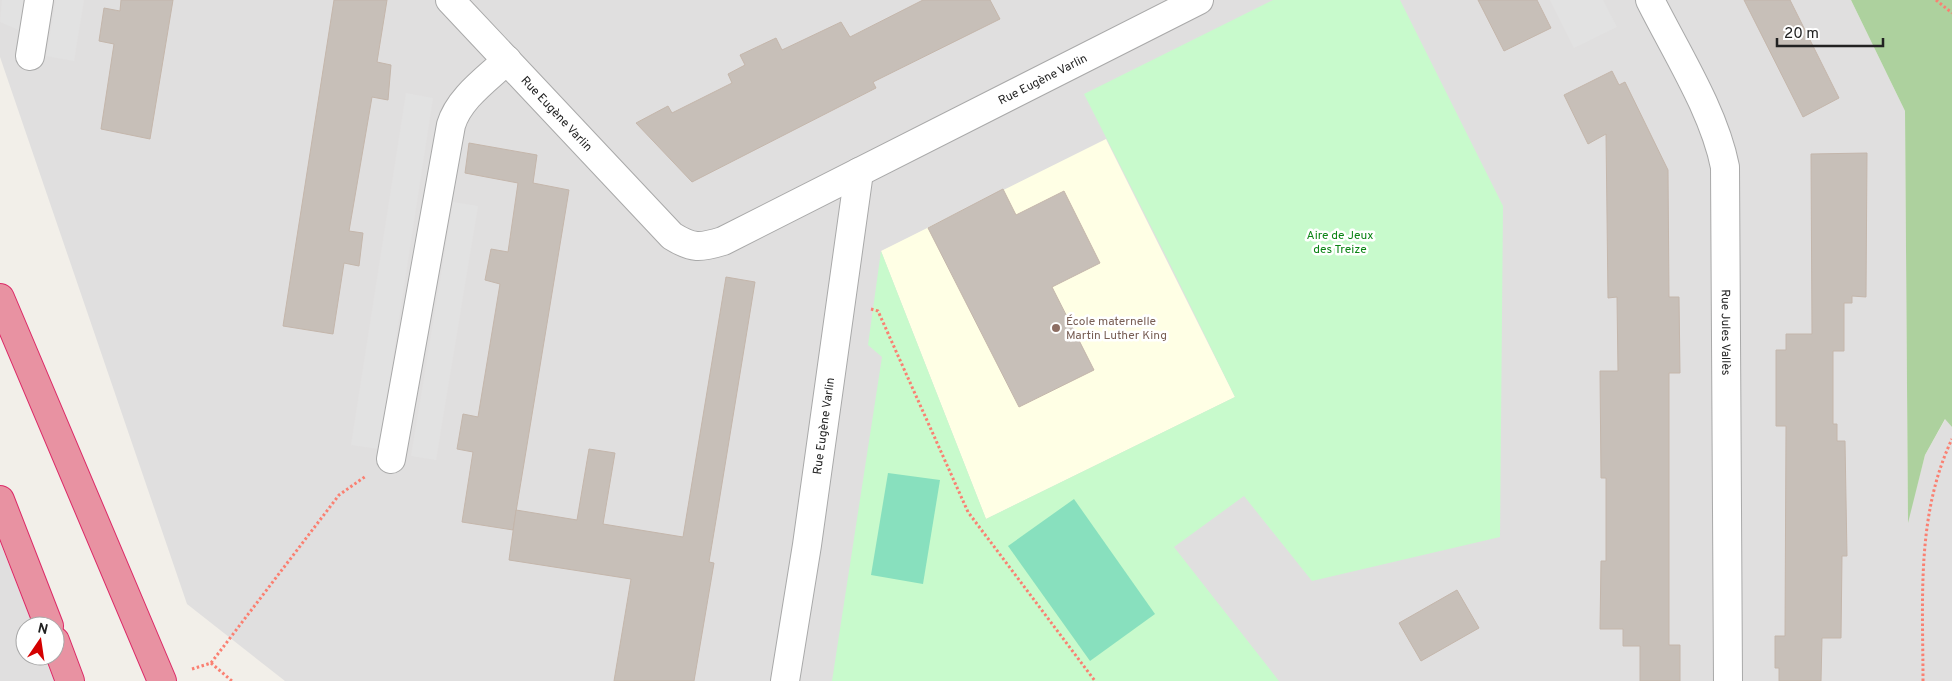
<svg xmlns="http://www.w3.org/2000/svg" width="1952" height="681" viewBox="0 0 1952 681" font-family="Overpass,sans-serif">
  <rect width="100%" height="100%" fill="#f2efe9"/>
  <!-- residential -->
  <g fill="#e0dfdf">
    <polygon points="0,0 1851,0 1905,111 1908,520 1925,455 1946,418 1952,427 1952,681 285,681 187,604 0,57"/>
    <polygon points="0,542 33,626 25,626 25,656 44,656 54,681 0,681"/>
  </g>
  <!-- education -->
  <polygon fill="#ffffe5" points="1106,139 1235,397 986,519 881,251"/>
  <!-- forest -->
  <polygon fill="#add19e" points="1851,0 1952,0 1952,427 1945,419 1925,455 1908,523 1905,111"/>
  <!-- park -->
  <polygon fill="#c8facc" points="1273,0 1400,0 1503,206 1500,537 1312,581 1244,496 1174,547 1279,681 832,681 882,357 868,345 881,251 986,519 1235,397 1168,260 1084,94"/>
  <!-- pitch -->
  <g fill="#88e0be">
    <polygon points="888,473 940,480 923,584 871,575"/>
    <polygon points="1074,499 1155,614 1090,661 1008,546"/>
  </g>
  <!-- parking -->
  <g fill="#e2e2e2">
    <polygon points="2,0 24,0 19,30 0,22"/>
    <polygon points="56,0 84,0 74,61 46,56"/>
    <polygon points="1550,0 1603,0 1617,27 1574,48"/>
    <polygon points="406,93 433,98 379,449 351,445"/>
    <polygon points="453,202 478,206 436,460 411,456"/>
  </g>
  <!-- building -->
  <g fill="#c7bfb8" stroke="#c4b6ab">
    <polygon points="121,0 173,0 150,139 101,129 114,44 99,41 104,8 120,11"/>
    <polygon points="334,0 387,0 377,62 391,65 388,100 372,97 349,231 363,233 359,266 344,263 333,334 283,326"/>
    <polygon points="923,0 990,0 1000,19 873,82 876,88 692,182 636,123 668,106 672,113 732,83 728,74 745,65 740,55 776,38 782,50 841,22 850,37"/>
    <polygon points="1478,0 1537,0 1551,28 1504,51"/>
    <polygon points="1744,0 1790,0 1839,98 1803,117"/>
    <polygon points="1612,71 1619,85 1625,82 1668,170 1669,297 1679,297 1680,373 1669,373 1669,645 1680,645 1680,681 1640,681 1640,646 1623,646 1623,629 1600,629 1601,561 1606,561 1606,478 1601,478 1600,371 1618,371 1617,297 1608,298 1606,134 1588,144 1564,95"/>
    <polygon points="469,143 537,155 533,183 569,190 513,530 462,522 473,452 457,449 463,414 478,417 500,284 485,280 491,249 508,252 518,183 465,173"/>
    <polygon points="1867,153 1866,297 1852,296 1852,303 1844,303 1844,351 1833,351 1833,424 1837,424 1837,441 1845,441 1847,556 1842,556 1841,638 1822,638 1821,681 1779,681 1779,668 1775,668 1775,636 1785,636 1786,426 1776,426 1776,350 1786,350 1786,334 1812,334 1811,154"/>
    <polygon points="1003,189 1016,215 1064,191 1100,263 1052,287 1094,370 1019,407 928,228"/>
    <polygon points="726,277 755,282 718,508 709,562 714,563 694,681 614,681 631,579 509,560 516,510 577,520 589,449 615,453 603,524 683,537"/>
    <polygon points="1457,590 1479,628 1421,661 1399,623"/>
  </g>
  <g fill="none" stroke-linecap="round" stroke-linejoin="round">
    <!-- minor casing -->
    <g stroke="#a9a9a9" stroke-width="30">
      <g id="minor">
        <path id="s1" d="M450 0 672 236C693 249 700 248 723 241L1199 0"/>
        <path id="s2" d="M1650 0C1676 52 1714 111 1725 167L1728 681"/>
        <polyline points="30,56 39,0"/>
        <path d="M391 459 451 125C459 98 487 79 507 60"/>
        <path id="s3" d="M785 681 807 545 859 172"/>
      </g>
    </g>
    <!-- highway casing -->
    <g stroke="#dc2a67" stroke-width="30">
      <g id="highway">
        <polyline points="0,298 162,681"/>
        <polyline points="0,500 49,626"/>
        <polyline points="55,641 70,681"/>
      </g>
    </g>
    <!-- path -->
    <g stroke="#fa8072" stroke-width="3" stroke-dasharray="2.5 2.5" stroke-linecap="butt">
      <polyline points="1936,0 1952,13"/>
      <polyline points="871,309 878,311 968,512 1095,681"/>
      <polyline points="211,663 232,681"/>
      <polyline points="192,669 211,663 339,495 366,476"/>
      <path d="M1923 681C1923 600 1916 515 1952 439"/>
    </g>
    <!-- minor -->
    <use href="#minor" stroke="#fff" stroke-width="28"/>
    <!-- highway -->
    <use href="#highway" stroke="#e892a2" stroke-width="28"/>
  </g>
  <!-- markers -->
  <circle fill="#8d6e63" stroke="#fff" stroke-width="2" cx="1056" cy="328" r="5"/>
  <g text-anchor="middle" stroke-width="5" stroke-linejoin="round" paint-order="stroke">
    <!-- street labels -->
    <g font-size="12" fill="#222" stroke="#fff">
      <text dy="4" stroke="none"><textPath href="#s1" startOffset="736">Rue Eugène Varlin</textPath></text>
      <text dy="4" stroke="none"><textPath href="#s1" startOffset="156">Rue Eugène Varlin</textPath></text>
      <text dy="4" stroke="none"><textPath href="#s2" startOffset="349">Rue Jules Vallès</textPath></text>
      <text dy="4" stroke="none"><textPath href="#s3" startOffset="258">Rue Eugène Varlin</textPath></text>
    </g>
    <!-- park labels -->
    <g font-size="12" fill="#0c8416" stroke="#fff">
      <text x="1340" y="239">Aire de Jeux<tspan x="1340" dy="14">des Treize</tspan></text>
    </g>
    <!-- education labels -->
    <g font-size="12" fill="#785e54" stroke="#fff" text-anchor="start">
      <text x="1066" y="325">École maternelle<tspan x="1066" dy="14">Martin Luther King</tspan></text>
    </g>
  </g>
  <!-- north arrow -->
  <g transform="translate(40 641) rotate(13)"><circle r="24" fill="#ffffff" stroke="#a7a7a7"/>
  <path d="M0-4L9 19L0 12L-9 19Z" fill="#d40000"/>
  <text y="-8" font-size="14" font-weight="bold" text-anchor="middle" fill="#222222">N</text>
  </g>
  <!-- scale -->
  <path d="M1777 38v8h106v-8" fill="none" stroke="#222222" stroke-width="2.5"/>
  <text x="1784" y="38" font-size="15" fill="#222222" stroke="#ffffff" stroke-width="4" paint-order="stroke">20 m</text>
</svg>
